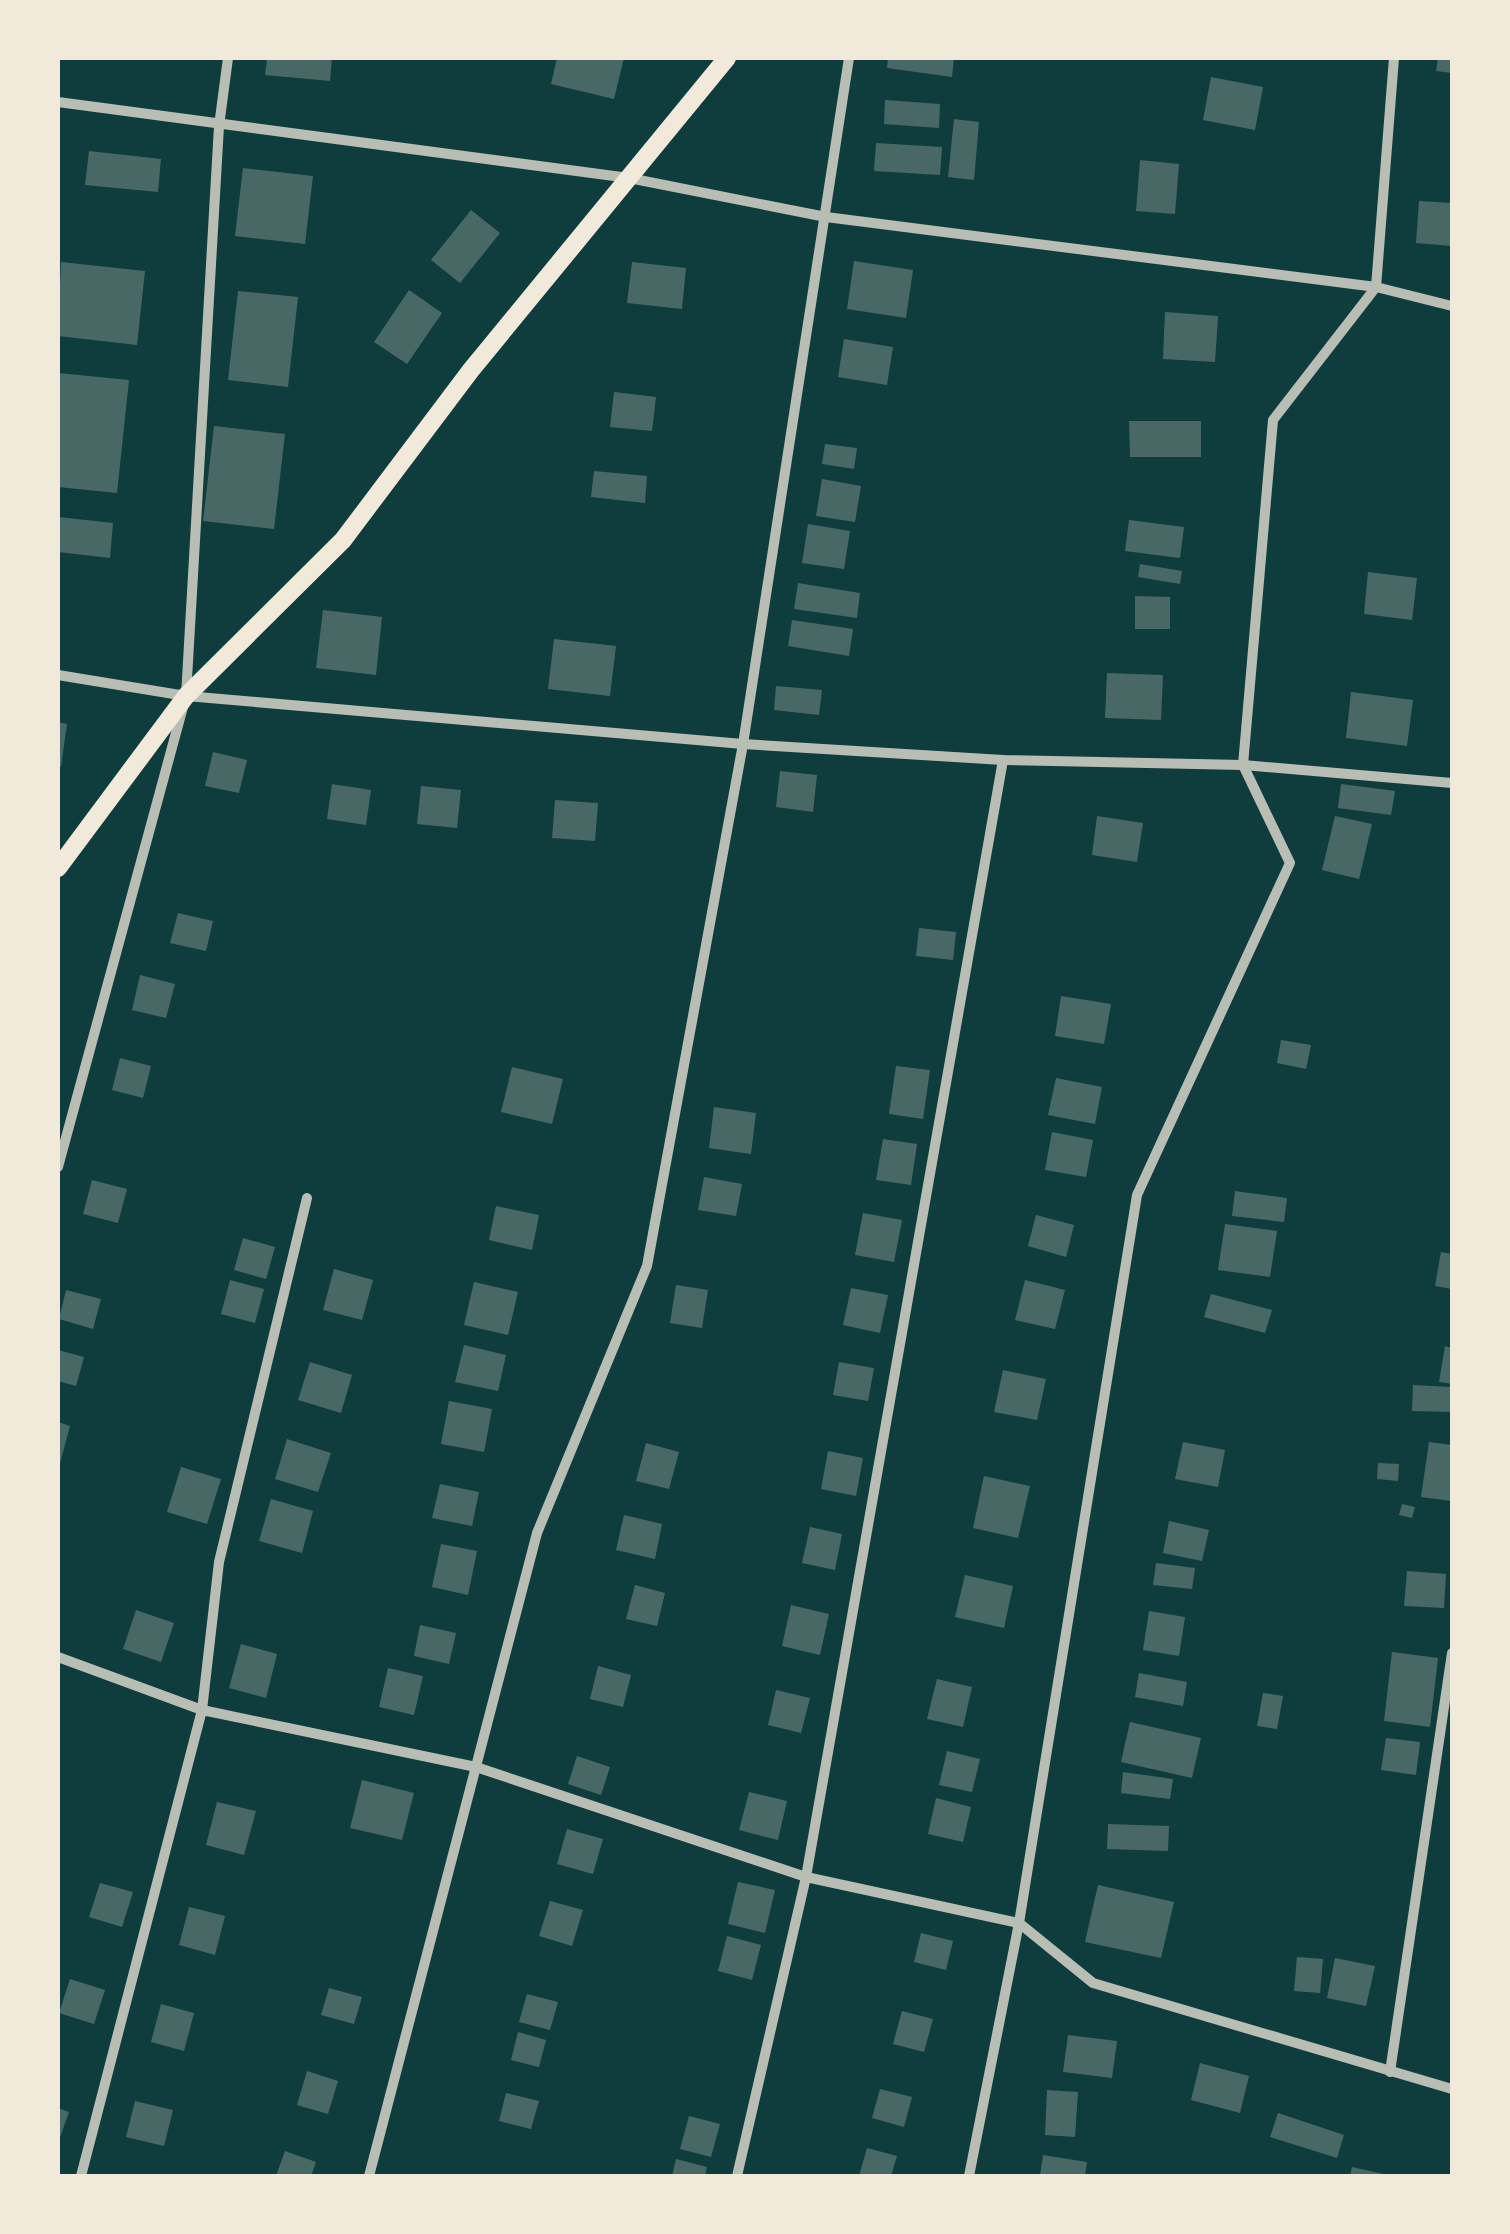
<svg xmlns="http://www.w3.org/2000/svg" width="1510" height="2234" viewBox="0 0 1510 2234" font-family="'DejaVu Sans',sans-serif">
  <rect width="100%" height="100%" fill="#0f3d3e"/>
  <!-- building -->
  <g fill="#486865">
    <polygon points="267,58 332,58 330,81 265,75"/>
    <polygon points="557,58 624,58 614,99 551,84"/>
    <polygon points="888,58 954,58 952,77 887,68"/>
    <polygon points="1438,58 1452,58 1452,73 1436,71"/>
    <polygon points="1211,77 1263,87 1255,130 1203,120"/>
    <polygon points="885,100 940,104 939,128 884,124"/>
    <polygon points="954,119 979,122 974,180 948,177"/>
    <polygon points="876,143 942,147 940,175 874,171"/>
    <polygon points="89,151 161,159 158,192 85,185"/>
    <polygon points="1140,160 1179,164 1175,214 1136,211"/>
    <polygon points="243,168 313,176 305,244 235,236"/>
    <polygon points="1419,201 1452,203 1452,246 1416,243"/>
    <polygon points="471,210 500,233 460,283 431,260"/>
    <polygon points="854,261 913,270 906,318 847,309"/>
    <polygon points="61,262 145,271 137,345 58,336"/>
    <polygon points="632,262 686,268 682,309 627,303"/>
    <polygon points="409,290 442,313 407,364 374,342"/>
    <polygon points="238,291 298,297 288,387 228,380"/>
    <polygon points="1165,312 1218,316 1215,362 1163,359"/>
    <polygon points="844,339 893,347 887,385 838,377"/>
    <polygon points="58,373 129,380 117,493 58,487"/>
    <polygon points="614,392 656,397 652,431 610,427"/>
    <polygon points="1129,421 1201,421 1201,457 1130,457"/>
    <polygon points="214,426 285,434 274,529 203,521"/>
    <polygon points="825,444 857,448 854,469 822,464"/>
    <polygon points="594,471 647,476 645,503 591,497"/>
    <polygon points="822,479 861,486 855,522 816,516"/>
    <polygon points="58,517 113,523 110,558 58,552"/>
    <polygon points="1129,520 1184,527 1180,558 1125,551"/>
    <polygon points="808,524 850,531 844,569 802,563"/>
    <polygon points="1140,564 1182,571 1180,584 1138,577"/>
    <polygon points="1368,572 1417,578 1412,620 1364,614"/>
    <polygon points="798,583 860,593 857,618 794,609"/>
    <polygon points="1135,596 1170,597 1170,629 1135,629"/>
    <polygon points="323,610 382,617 376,675 316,668"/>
    <polygon points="792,620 853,629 849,656 788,646"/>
    <polygon points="554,639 616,646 610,696 548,689"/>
    <polygon points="1107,673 1163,675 1161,720 1105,718"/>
    <polygon points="776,686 822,690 819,715 774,710"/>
    <polygon points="1351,692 1413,700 1407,746 1346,738"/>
    <polygon points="58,722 67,724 61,767 58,766"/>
    <polygon points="213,752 247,760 239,793 205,786"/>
    <polygon points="780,771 817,775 813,812 776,807"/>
    <polygon points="332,784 371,790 366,825 327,819"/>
    <polygon points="1341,784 1395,791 1391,815 1338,808"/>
    <polygon points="421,786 461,790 457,828 417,824"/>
    <polygon points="555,800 598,803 595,841 552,838"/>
    <polygon points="1097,816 1143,823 1137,862 1092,855"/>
    <polygon points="1335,816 1372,824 1359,879 1322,870"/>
    <polygon points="178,913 213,921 206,951 170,943"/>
    <polygon points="919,928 956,932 953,960 916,956"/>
    <polygon points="140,975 175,984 166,1018 132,1010"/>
    <polygon points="1061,996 1111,1004 1104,1044 1055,1036"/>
    <polygon points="1281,1040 1311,1045 1306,1069 1277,1063"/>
    <polygon points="120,1058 151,1066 143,1098 112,1090"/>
    <polygon points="896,1066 930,1070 923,1119 889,1114"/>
    <polygon points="512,1067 563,1079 552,1124 501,1112"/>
    <polygon points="1056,1078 1102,1087 1095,1124 1048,1115"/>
    <polygon points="714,1107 756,1113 751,1154 709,1148"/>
    <polygon points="1052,1132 1093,1140 1086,1177 1045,1170"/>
    <polygon points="883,1139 917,1144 911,1185 876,1180"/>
    <polygon points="704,1177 742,1184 736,1216 698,1210"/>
    <polygon points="92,1180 127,1189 118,1223 83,1214"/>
    <polygon points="1235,1191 1287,1198 1284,1222 1232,1216"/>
    <polygon points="496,1206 539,1215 532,1250 489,1240"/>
    <polygon points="863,1213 902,1220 894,1262 855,1255"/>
    <polygon points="1036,1215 1074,1225 1066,1257 1028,1246"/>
    <polygon points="1225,1224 1277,1231 1270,1277 1218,1270"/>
    <polygon points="243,1238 275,1247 266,1279 234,1270"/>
    <polygon points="1441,1252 1452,1254 1452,1289 1435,1286"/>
    <polygon points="334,1269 373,1280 362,1320 323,1310"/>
    <polygon points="230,1280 264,1289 255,1323 221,1314"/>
    <polygon points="1025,1280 1065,1290 1055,1329 1015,1320"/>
    <polygon points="474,1282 518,1292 508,1335 464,1325"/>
    <polygon points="676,1285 708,1290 702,1328 670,1323"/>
    <polygon points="851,1288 888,1295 880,1333 843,1325"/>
    <polygon points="66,1290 101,1299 93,1329 59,1319"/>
    <polygon points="1211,1294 1272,1310 1265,1333 1204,1317"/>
    <polygon points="464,1345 506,1355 498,1391 455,1382"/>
    <polygon points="1445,1346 1452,1348 1452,1384 1439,1382"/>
    <polygon points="58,1350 84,1357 76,1386 58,1381"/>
    <polygon points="310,1362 352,1375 341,1413 298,1400"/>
    <polygon points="839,1362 874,1368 868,1401 833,1395"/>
    <polygon points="1003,1370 1046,1379 1037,1420 994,1412"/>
    <polygon points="1413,1385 1452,1387 1452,1412 1412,1411"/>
    <polygon points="449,1401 492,1409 484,1452 441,1444"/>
    <polygon points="58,1422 70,1426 59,1467 58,1467"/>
    <polygon points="287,1439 331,1453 318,1492 275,1479"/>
    <polygon points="1183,1442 1225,1450 1218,1487 1175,1479"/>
    <polygon points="1429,1442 1452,1445 1452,1501 1421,1497"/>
    <polygon points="646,1443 679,1452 669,1489 636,1481"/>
    <polygon points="828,1451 863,1458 856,1496 821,1489"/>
    <polygon points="1378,1463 1399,1464 1398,1481 1377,1479"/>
    <polygon points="181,1467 221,1479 207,1524 167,1512"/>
    <polygon points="984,1476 1030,1486 1018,1538 973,1528"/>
    <polygon points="440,1484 479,1492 472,1526 432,1518"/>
    <polygon points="271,1499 313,1511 302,1553 259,1541"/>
    <polygon points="1402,1504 1415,1507 1412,1518 1399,1515"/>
    <polygon points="624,1515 662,1524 655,1559 616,1550"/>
    <polygon points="1169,1521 1209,1530 1202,1561 1163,1553"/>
    <polygon points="810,1527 842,1534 835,1570 802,1563"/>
    <polygon points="441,1544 477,1551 468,1595 432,1587"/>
    <polygon points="1156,1563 1195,1568 1192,1589 1153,1585"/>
    <polygon points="1407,1571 1446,1574 1444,1608 1404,1606"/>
    <polygon points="965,1575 1013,1586 1004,1628 955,1617"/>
    <polygon points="635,1585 665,1593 657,1626 626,1619"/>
    <polygon points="791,1605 829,1614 820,1655 782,1646"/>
    <polygon points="136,1610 174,1623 161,1662 123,1649"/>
    <polygon points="1149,1611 1185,1617 1179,1656 1143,1650"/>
    <polygon points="420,1625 456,1633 449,1664 414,1656"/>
    <polygon points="241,1644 277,1654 266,1698 229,1688"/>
    <polygon points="1392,1652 1438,1658 1430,1727 1384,1721"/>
    <polygon points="598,1666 631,1675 623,1707 590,1699"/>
    <polygon points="388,1668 423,1676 414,1715 379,1707"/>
    <polygon points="1139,1673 1187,1682 1183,1706 1135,1697"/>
    <polygon points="937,1679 972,1687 963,1727 927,1719"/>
    <polygon points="776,1690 810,1698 801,1733 768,1725"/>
    <polygon points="1263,1693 1283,1696 1277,1729 1257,1726"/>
    <polygon points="1130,1722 1201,1738 1192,1778 1121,1762"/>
    <polygon points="1386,1738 1420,1742 1416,1775 1381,1770"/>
    <polygon points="947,1751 980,1759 972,1792 939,1785"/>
    <polygon points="577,1756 610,1767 601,1795 568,1784"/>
    <polygon points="1123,1772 1173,1779 1170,1799 1121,1793"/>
    <polygon points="362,1780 414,1793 402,1840 350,1828"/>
    <polygon points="749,1792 787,1801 778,1840 739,1830"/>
    <polygon points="936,1798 971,1807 963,1842 928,1834"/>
    <polygon points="217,1802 256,1811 244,1855 206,1845"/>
    <polygon points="1108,1824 1169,1826 1168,1851 1107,1849"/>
    <polygon points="567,1829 603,1839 593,1874 557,1864"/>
    <polygon points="738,1882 775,1890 765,1933 728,1924"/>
    <polygon points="100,1883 133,1892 122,1927 89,1917"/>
    <polygon points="1098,1885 1174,1902 1161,1958 1085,1942"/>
    <polygon points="550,1901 583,1910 572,1946 539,1936"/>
    <polygon points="189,1907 225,1916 215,1955 179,1945"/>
    <polygon points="921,1933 953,1941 946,1970 914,1962"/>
    <polygon points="727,1936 761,1945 752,1980 718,1971"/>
    <polygon points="1297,1957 1323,1959 1320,1993 1294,1991"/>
    <polygon points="1335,1958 1375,1966 1366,2006 1327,1998"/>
    <polygon points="70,1979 105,1990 94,2024 59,2013"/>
    <polygon points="329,1988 362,1997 354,2024 321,2015"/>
    <polygon points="527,1994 558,2002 550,2030 519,2022"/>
    <polygon points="161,2004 194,2013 184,2051 151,2042"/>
    <polygon points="902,2011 933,2019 924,2052 893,2044"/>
    <polygon points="518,2032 546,2040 539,2067 511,2060"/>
    <polygon points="1068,2035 1117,2041 1112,2078 1063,2072"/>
    <polygon points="1200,2063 1249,2076 1240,2113 1191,2100"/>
    <polygon points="307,2071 338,2081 328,2114 297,2105"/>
    <polygon points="880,2089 912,2097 904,2127 872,2118"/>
    <polygon points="1047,2090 1078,2092 1075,2137 1045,2135"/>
    <polygon points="506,2093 539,2101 531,2129 499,2121"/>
    <polygon points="135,2101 173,2110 164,2146 126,2137"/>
    <polygon points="58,2108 69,2112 58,2143"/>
    <polygon points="1278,2113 1344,2135 1337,2158 1270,2137"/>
    <polygon points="689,2116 720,2124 711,2157 680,2149"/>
    <polygon points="867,2148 897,2156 891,2176 859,2176"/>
    <polygon points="285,2151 316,2162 311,2176 276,2176"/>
    <polygon points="1043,2155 1087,2162 1085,2176 1040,2176"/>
    <polygon points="676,2159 707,2167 705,2176 672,2176"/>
    <polygon points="1352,2167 1388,2175 1388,2176 1350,2176"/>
  </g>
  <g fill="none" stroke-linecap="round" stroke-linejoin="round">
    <!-- minor -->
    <g stroke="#b8beb3" stroke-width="10">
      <polyline points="58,102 629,178 826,217 1376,287 1452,306"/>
      <polyline points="58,675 186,696 743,744 1003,760 1243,765 1452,783"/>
      <polyline points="58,1167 186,696 219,126 228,58"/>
      <polyline points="58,1657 202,1710 476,1767 806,1877 1019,1923 1093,1983 1452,2089"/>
      <polyline points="1390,2072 1452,1653"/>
      <polyline points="81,2176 202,1710 219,1562 307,1198"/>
      <polyline points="369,2176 537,1533 647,1266 743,744 849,58"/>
      <polyline points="737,2176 806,1877 1003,760"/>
      <polyline points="969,2176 1019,1923 1137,1195 1290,863 1243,765 1273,420 1376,287 1394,58"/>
    </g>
    <!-- primary -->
    <polyline stroke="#f1e9da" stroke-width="18" points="58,868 186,696 343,540 471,370 727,58"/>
  </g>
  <!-- border -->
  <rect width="1510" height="2234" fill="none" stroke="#f1e9da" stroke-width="120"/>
</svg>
